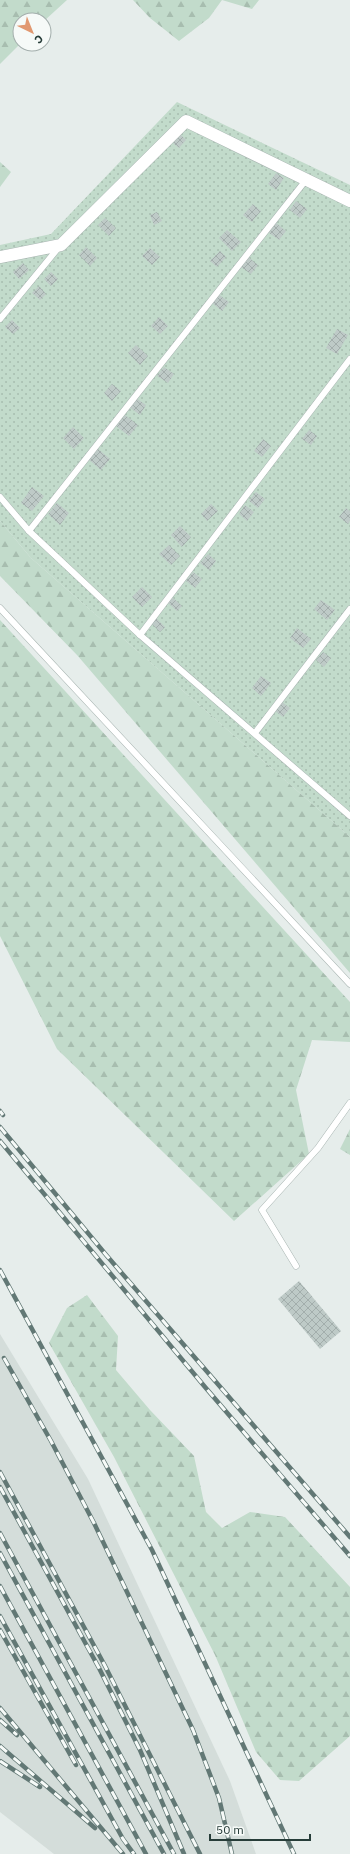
<svg xmlns="http://www.w3.org/2000/svg" width="350" height="1854" viewBox="0 0 350 1854" font-family="'IBM Plex Sans',sans-serif">
  <defs>
    <pattern id="green-dots" width="8" height="8" patternUnits="userSpaceOnUse"><rect width="8" height="8" fill="#c2dbcb"/><path d="M2 2h.1M6 6h.1" fill="none" stroke="#a7bdaf" stroke-width="1.8" stroke-linecap="round"/></pattern>
    <pattern id="forest-firs" width="22" height="20" patternUnits="userSpaceOnUse"><rect width="22" height="20" fill="#c2dbcb"/><path d="M5 1l3.5 6h-7zM16 11l3.5 6h-7z" fill="#a7bdaf"/></pattern>
    <pattern id="building-cross-hatch" width="8" height="8" patternUnits="userSpaceOnUse"><rect width="8" height="8" fill="#becac7"/><path d="M0 0l8 8M0 8l8-8" fill="none" stroke="#a3aeac"/></pattern>
  </defs>
  <rect width="100%" height="100%" fill="#e6edeb"/>
  <!-- built -->
  <polygon fill="#d4ddda" points="0,1334 88,1479 230,1781 256,1854 54,1854 0,1812"/>
  <!-- green -->
  <polygon fill="url(#green-dots)" points="177,102 350,185 350,837 31,558 0,521 0,245 51,234"/>
  <!-- forest -->
  <g fill="url(#forest-firs)">
    <polygon points="0,0 67,0 44,21 20,20 20,44 0,64"/>
    <polygon points="133,0 259,0 252,9 222,0 209,18 179,41 150,18"/>
    <polygon points="0,162 11,172 0,187"/>
    <polygon points="0,521 31,558 350,837 350,973 77,655 0,576"/>
    <polygon points="0,620 350,1002 350,1042 312,1040 296,1090 309,1154 234,1221 57,1049 0,936"/>
    <polygon points="350,1129 350,1155 340,1149"/>
    <polygon points="87,1295 118,1336 116,1370 150,1410 194,1456 206,1512 222,1528 250,1512 285,1517 350,1587 350,1736 299,1781 280,1780 256,1752 215,1655 114,1457 49,1343 67,1308"/>
  </g>
  <!-- building -->
  <g fill="url(#building-cross-hatch)">
    <polygon points="180,134 186,140 179,148 173,143"/>
    <polygon points="276,173 284,178 276,190 268,184"/>
    <polygon points="296,201 307,209 300,218 290,210"/>
    <polygon points="253,204 261,211 252,222 243,215"/>
    <polygon points="157,212 162,221 154,225 150,215"/>
    <polygon points="105,218 116,228 109,236 98,225"/>
    <polygon points="276,223 286,231 279,240 269,233"/>
    <polygon points="227,230 241,242 232,251 219,238"/>
    <polygon points="86,247 97,258 90,266 79,255"/>
    <polygon points="150,248 160,257 152,265 142,256"/>
    <polygon points="220,251 226,257 217,267 210,261"/>
    <polygon points="248,257 258,265 251,274 241,267"/>
    <polygon points="23,263 29,270 19,279 13,272"/>
    <polygon points="51,272 58,279 51,286 44,279"/>
    <polygon points="39,286 46,294 40,300 32,293"/>
    <polygon points="218,294 229,302 222,311 212,303"/>
    <polygon points="159,317 168,326 160,334 151,326"/>
    <polygon points="12,320 20,328 13,334 5,327"/>
    <polygon points="337,329 348,335 337,354 326,348"/>
    <polygon points="136,345 148,356 140,365 128,353"/>
    <polygon points="164,367 174,374 168,383 157,376"/>
    <polygon points="112,384 121,391 112,401 104,393"/>
    <polygon points="136,398 146,405 140,415 129,407"/>
    <polygon points="125,415 138,425 129,436 116,426"/>
    <polygon points="73,427 84,438 74,449 63,438"/>
    <polygon points="309,430 317,436 311,445 302,439"/>
    <polygon points="263,439 271,446 262,457 254,451"/>
    <polygon points="97,448 110,459 101,470 88,459"/>
    <polygon points="32,487 44,496 32,511 21,503"/>
    <polygon points="256,492 265,499 258,508 249,501"/>
    <polygon points="57,503 69,513 60,525 48,514"/>
    <polygon points="211,504 218,511 207,521 201,514"/>
    <polygon points="245,505 254,512 247,521 239,514"/>
    <polygon points="346,508 350,511 350,521 348,524 339,517"/>
    <polygon points="180,526 191,537 182,547 171,535"/>
    <polygon points="169,545 180,556 171,565 159,554"/>
    <polygon points="208,554 216,561 209,570 200,563"/>
    <polygon points="193,572 202,579 195,588 186,581"/>
    <polygon points="142,587 152,597 142,607 132,597"/>
    <polygon points="173,598 182,606 177,611 168,603"/>
    <polygon points="321,600 335,610 327,620 314,609"/>
    <polygon points="156,618 165,627 160,632 151,623"/>
    <polygon points="297,628 311,639 303,648 290,638"/>
    <polygon points="323,652 331,658 324,667 316,660"/>
    <polygon points="261,676 271,683 261,696 252,688"/>
    <polygon points="282,702 290,708 283,717 275,711"/>
    <polygon points="299,1281 341,1331 320,1349 278,1299"/>
  </g>
  <g fill="none" stroke-linecap="round" stroke-linejoin="round">
    <!-- service casing -->
    <g stroke="#a9b5b2" stroke-width="7">
      <g id="service">
        <polyline points="0,319 59,247"/>
        <polyline points="0,497 29,531 140,635 350,816"/>
        <polyline points="29,531 306,180"/>
        <polyline points="0,608 350,984"/>
        <polyline points="140,635 350,359"/>
        <polyline points="255,733 350,609"/>
        <polyline points="296,1266 262,1210 318,1148 350,1103"/>
      </g>
    </g>
    <!-- minor casing -->
    <g stroke="#a9b5b2" stroke-width="13">
      <polyline id="minor" points="0,257 61,245 186,121 350,201"/>
    </g>
    <!-- service -->
    <use href="#service" stroke="#fff" stroke-width="6"/>
    <!-- minor -->
    <use href="#minor" stroke="#fff" stroke-width="12"/>
    <!-- rail casing -->
    <g stroke="#627875" stroke-width="4.5">
      <g id="rail">
        <polyline points="0,1111 3,1115"/>
        <polyline points="0,1127 107,1256 350,1537"/>
        <polyline points="0,1141 205,1387 350,1556"/>
        <polyline points="0,1270 152,1550 294,1854"/>
        <polyline points="4,1358 51,1441 94,1523 193,1730 219,1798 232,1854"/>
        <polyline points="0,1472 104,1664 200,1854"/>
        <polyline points="0,1487 99,1668 140,1750 184,1854"/>
        <polyline points="0,1533 174,1854"/>
        <polyline points="0,1553 164,1854"/>
        <polyline points="0,1586 146,1854"/>
        <polyline points="0,1616 123,1839 134,1854"/>
        <polyline points="0,1630 76,1765"/>
        <polyline points="0,1708 123,1854"/>
        <polyline points="0,1720 17,1735"/>
        <polyline points="0,1746 95,1828"/>
        <polyline points="0,1761 40,1787"/>
      </g>
    </g>
    <!-- rail -->
    <use href="#rail" stroke="#f6faf8" stroke-width="3" stroke-dasharray="9" stroke-linecap="butt"/>
  </g>
  <!-- north arrow -->
  <g transform="translate(32 32) rotate(137)"><circle r="19" fill="#f6faf8" stroke="#a3aeac"/>
  <path d="M0-3L7 15L0 10L-7 15Z" fill="#e19870"/>
  <text y="-6" font-size="11" font-weight="bold" text-anchor="middle" fill="#273d39">С</text>
  </g>
  <!-- scale -->
  <path d="M210 1834v6h100v-6" fill="none" stroke="#273d39" stroke-width="2"/>
  <text x="216" y="1834" font-size="12" fill="#273d39" stroke="#f6faf8" stroke-width="3" paint-order="stroke">50 m</text>
</svg>
